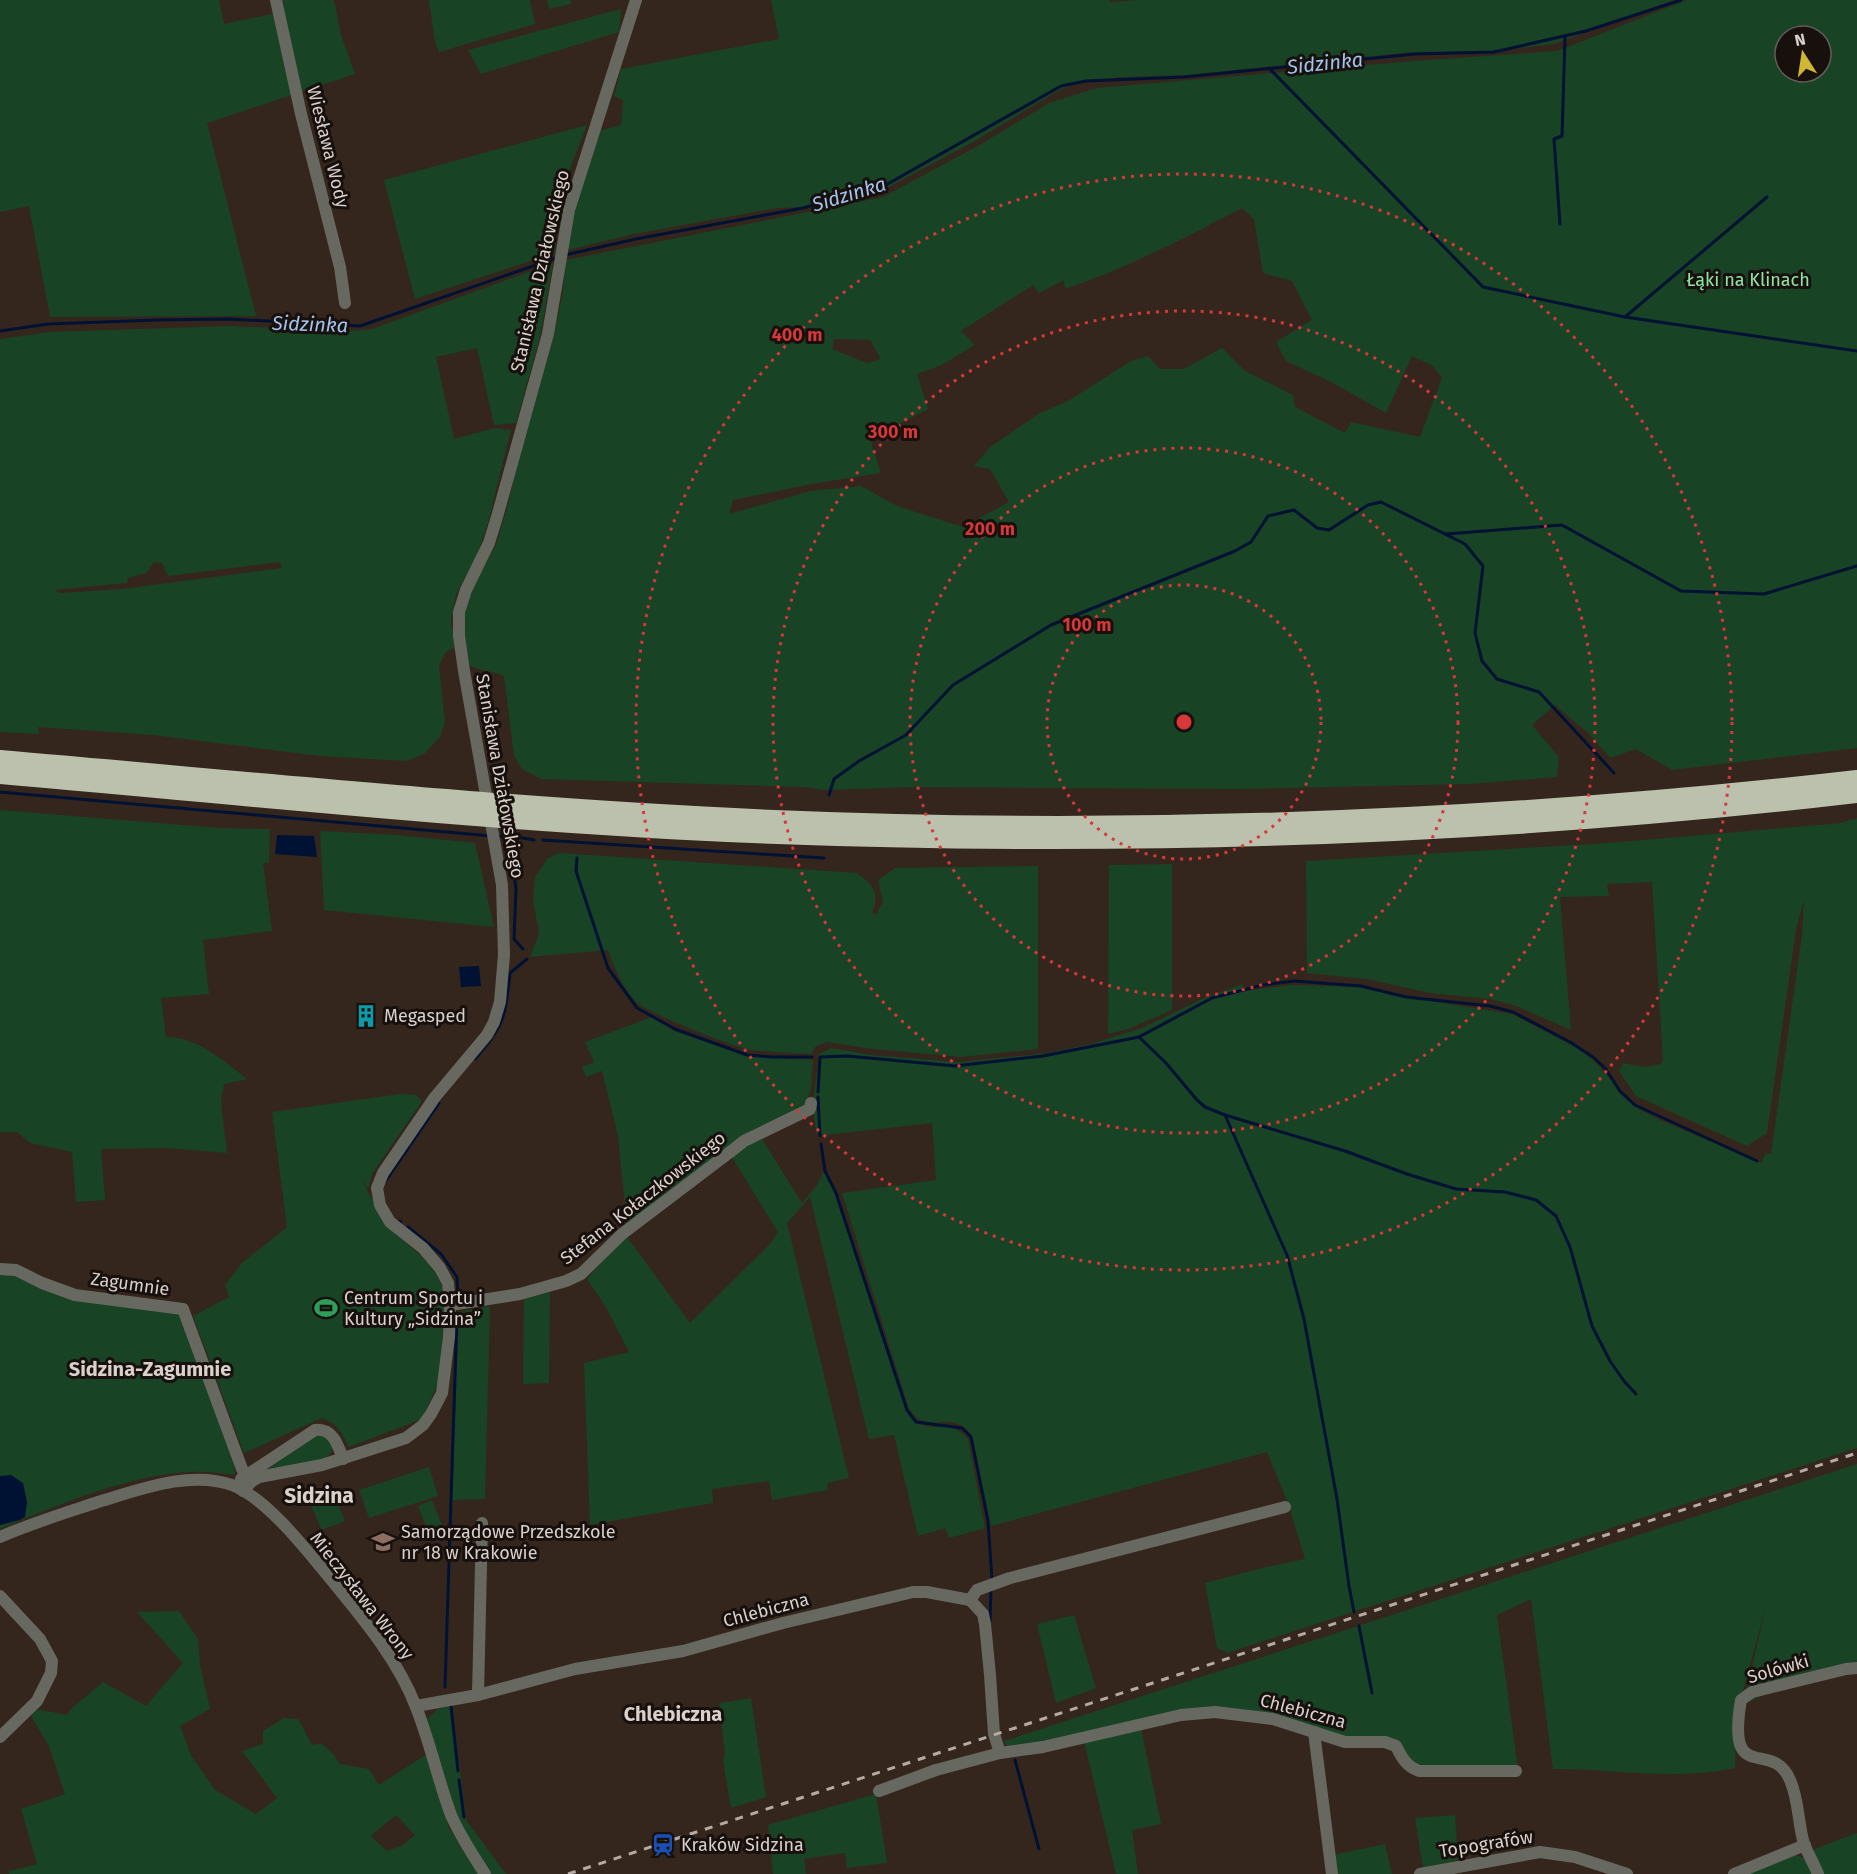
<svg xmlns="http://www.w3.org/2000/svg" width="1857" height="1874" viewBox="0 0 1857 1874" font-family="'Fira Sans',sans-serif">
  <rect width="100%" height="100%" fill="#35261d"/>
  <!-- green -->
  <g fill="#194325" fill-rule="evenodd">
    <polygon points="0,0 219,0 224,24 272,14 285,13 283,0 334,0 341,35 355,74 207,123 256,316 50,317 29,206 0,212"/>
    <polygon points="429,0 530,0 535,24 439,52 435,42"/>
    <polygon points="547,0 571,0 571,4 549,9"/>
    <polygon points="771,0 1109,0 1110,2 1139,0 1674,0 1554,44 1495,51 1412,52 1186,75 1120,77 1075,84 1061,89 973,142 885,189 803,207 777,208 634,234 568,250 568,230 599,131 621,125 623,100 614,96 621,69 779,39"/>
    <path d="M1687 0H1857V748L1672 770 1636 749 1610 758 1589 734 1555 705 1532 725 1559 757 1557 777 1469 784 1238 789 915 787 825 790 804 787 541 779 522 769 514 756 504 676C492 670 479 672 469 665L463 629 467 600 496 545 507 508 523 442 553 339 562 297 566 260 883 197 976 147 1049 103 1097 88 1414 61 1557 51ZM1785 36H1821V72H1785ZM1242 208 1254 219 1263 273 1292 281 1312 320 1276 342 1286 361 1331 382 1386 413 1412 356 1433 366 1442 378 1420 437 1351 422 1345 433 1295 407 1293 395 1245 371 1222 348 1184 369H1160L1148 356 1131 361 1068 401 1040 413 990 447 974 466 990 469 1009 502 963 527 897 506 861 486 810 491 729 514 733 500 817 483 881 473 870 439 928 409 917 374 942 365 975 345 961 331 1033 285 1039 293 1064 280 1065 289C1127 268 1185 238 1242 208ZM834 339 870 340 881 359 867 363 832 349Z"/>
    <polygon points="621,9 619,32 481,74 468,50"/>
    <polygon points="587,125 570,168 557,230 555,253 415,299 384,180"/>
    <path d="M553 263 540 337 516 423 494 425 477 348 436 357 454 439 495 428 511 430 488 523 477 555 456 595 451 621 455 647 445 653 439 666 445 723 440 737 424 754 406 761 320 756 153 735 38 727 39 734 0 732V339L50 332 229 326 349 331 372 329ZM154 562 162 563 168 576 280 562 282 568 122 589 61 593 54 590 127 583 128 578 146 573Z"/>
    <path d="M0 810 219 828 270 829 269 863H263L272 931 203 940 209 994 161 998 166 1037C197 1037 224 1061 247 1079L224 1084 221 1102 227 1153 167 1148 101 1149 105 1200 76 1202 72 1152 30 1143 17 1132H0Z"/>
    <path d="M1857 818V1448L1227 1653 1217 1648 1205 1583 1266 1567 1305 1559 1289 1506 1267 1452 991 1526 972 1435C952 1411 937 1430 919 1419 915 1417 912 1412 909 1409L842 1193 936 1180 932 1123 824 1135 816 1133 813 1103 819 1054 831 1048 872 1055 958 1062 1048 1053 1091 1044 1142 1028 1200 1000 1242 984 1243 991 1292 985 1357 987 1410 998 1512 1014 1577 1048 1594 1061 1612 1081 1619 1093 1635 1107 1662 1121 1761 1163 1766 1153 1771 1154 1802 935 1804 900 1796 929 1767 1133 1747 1146 1636 1096 1619 1071 1623 1063 1644 1067 1661 1064 1663 1060 1652 882 1607 884 1609 896 1560 897 1571 1030 1516 1006 1491 999 1430 993 1366 979 1307 973 1306 861 1609 843 1841 823Z"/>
    <polygon points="320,831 398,835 475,843 494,927 324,910"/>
    <path d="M559 853 857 873C874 886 880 892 872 913L876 915 883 902 878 880 895 868 1038 866V1049L961 1057 873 1049 827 1042 816 1046 811 1054C791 1053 770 1052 751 1050 735 1048 646 1012 636 1002 623 988 614 967 608 950L530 957 539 934 533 899 535 877 548 858Z"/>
    <polygon points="1172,864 1172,1010 1128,1029 1108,1034 1109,865"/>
    <polygon points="652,1017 674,1031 747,1056 813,1060 811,1089 805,1105 627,1224 618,1136 602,1071 586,1077 582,1067 594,1062 585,1042"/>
    <path d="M400 1094 416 1095 422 1101 372 1174 368 1189 360 1175C370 1195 378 1215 394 1231 417 1256 439 1262 445 1300L440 1379 422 1419 349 1447C342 1433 338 1424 322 1418L244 1453 193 1316 229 1297 225 1285 242 1263 287 1227 272 1112Z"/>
    <path d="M762 1139 802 1203 817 1185 824 1171 835 1194 906 1411C926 1441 948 1414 968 1439L985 1528 949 1538 945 1528 918 1536 894 1435 869 1439 810 1197 787 1223 849 1478 827 1483 828 1490 772 1500 769 1481 712 1489 713 1503 590 1525 584 1363 629 1352 606 1307 587 1279 625 1234 690 1323 770 1244 778 1232 730 1154Z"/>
    <path d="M0 1273 182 1314 233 1456 235 1475C219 1473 204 1471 189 1472 129 1475 55 1506 0 1529Z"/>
    <polygon points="550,1292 549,1383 523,1384 524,1299"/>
    <polygon points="490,1306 485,1499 452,1500 459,1312"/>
    <polygon points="314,1435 325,1436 332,1445 332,1451 324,1460 268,1469"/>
    <path d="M1857 1464V1665L1816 1672 1744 1704 1765 1610 1743 1691 1737 1698 1735 1768C1674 1781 1614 1769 1553 1769L1531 1599 1497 1615 1518 1769 1420 1766 1407 1760 1398 1743 1344 1739 1242 1711 1008 1749 1004 1741Z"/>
    <polygon points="429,1467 438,1496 369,1518 359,1490"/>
    <polygon points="335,1497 345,1521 322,1530 311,1506"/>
    <polygon points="432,1500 442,1526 428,1531 418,1506"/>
    <path d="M179 1611 198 1639 200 1664 210 1709 180 1726 191 1755 215 1790 256 1814 277 1798 242 1751 263 1744V1731L284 1718 298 1719 312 1745 321 1743 334 1755 340 1764 369 1769 379 1785 427 1754 449 1828 479 1874H9V1871L37 1864 21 1809 65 1794 49 1746 31 1716 36 1709 67 1715 72 1708 103 1682 146 1706 183 1663 137 1612ZM396 1815 415 1835 401 1846 387 1851 371 1836Z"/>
    <polygon points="1074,1615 1096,1688 1056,1703 1037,1624"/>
    <polygon points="751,1698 766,1797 731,1808 723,1761 725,1754 719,1703"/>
    <polygon points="452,1705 466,1820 506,1874 491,1874 456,1817 427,1719 438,1709"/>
    <polygon points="1141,1728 1161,1824 1132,1830 1138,1874 1116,1874 1084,1741"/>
    <polygon points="876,1794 887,1863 847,1868 845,1853 804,1859 806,1874 773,1874 768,1825"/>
    <polygon points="1455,1815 1458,1860 1423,1868 1415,1818"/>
    <polygon points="1857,1833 1857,1874 1822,1874 1812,1850"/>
    <polygon points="1385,1844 1392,1874 1335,1874 1333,1855"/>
    <path d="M1794 1855C1806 1856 1808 1864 1813 1874H1746Z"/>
  </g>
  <!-- water -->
  <g fill="#001233">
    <polygon points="277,835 314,836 317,857 275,854"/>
    <polygon points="479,966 481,986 461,987 459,967"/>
    <polygon points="11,1475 23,1483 27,1502 25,1517 20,1520 0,1525 0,1476"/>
  </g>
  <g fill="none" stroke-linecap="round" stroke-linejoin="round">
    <!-- stream -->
    <g stroke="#001233" stroke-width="3">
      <polyline points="1269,68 1483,287 1625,317 1857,351"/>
      <polyline points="1560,224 1554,139 1562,136 1565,37"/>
      <polyline points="565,255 636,239 803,208 884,186 1061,86 1086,81 1184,77 1415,54 1494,52 1586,31 1681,0"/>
      <polyline points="1625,317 1767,197"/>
      <polyline points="0,331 48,324 156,320 229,319 360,326 559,257"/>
      <polyline points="1446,534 1562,525 1681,591 1764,594 1857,566"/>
      <polyline points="0,792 491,836"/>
      <polyline points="829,795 834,779 859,761 906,735 953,685 1051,625 1235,551 1251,542 1268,516 1294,510 1317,528 1329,530 1368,505 1381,502 1465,544 1483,566 1475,633 1482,661 1497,679 1539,692 1614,773"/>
      <polyline points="507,835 516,888 514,939 523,949"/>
      <polyline points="497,837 507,835 534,840"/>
      <polyline points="543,840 824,858"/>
      <polyline points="577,858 576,871 608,968 637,1008 675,1029 747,1055 773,1057 812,1057"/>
      <polyline points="1139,1037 1166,1063 1197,1100 1205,1107 1225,1115 1345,1151 1407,1174 1456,1189 1505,1192 1536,1200 1556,1216 1570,1247 1592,1326 1610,1361 1624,1381 1636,1394"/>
      <path d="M475 1059C505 1025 505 1017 510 973L527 959"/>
      <polyline points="818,1092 820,1057 847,1056 955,1066 1043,1056 1139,1037 1212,998 1263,985 1294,981 1361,986 1406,997 1490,1006 1513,1012 1570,1042 1593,1057 1605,1068 1620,1091 1635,1105 1757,1161"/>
      <polyline points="818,1097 820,1136"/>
      <polyline points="1225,1115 1287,1255 1304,1319 1337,1499 1349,1586 1354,1612"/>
      <polyline points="821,1144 825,1171 836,1193 907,1410 916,1422 962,1428 971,1437 988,1521 992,1580"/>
      <polyline points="385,1182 439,1103"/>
      <polyline points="400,1221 401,1222"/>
      <polyline points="408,1227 441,1254 457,1277 458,1294"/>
      <polyline points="990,1621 991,1589"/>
      <polyline points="1359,1626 1372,1693"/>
      <polyline points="445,1687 457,1313"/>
      <polyline points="451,1706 458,1771"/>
      <polyline points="1015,1760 1039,1849"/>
      <polyline points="459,1780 464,1817"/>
    </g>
    <!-- minor -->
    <g stroke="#676961" stroke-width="12">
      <polyline points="276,0 301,114 340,267 345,303"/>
      <polyline points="0,1269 16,1270 42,1283 75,1295 183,1309 242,1469 251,1482"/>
      <polyline points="450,1305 520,1294 566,1281 581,1274 622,1234 734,1149 744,1141 810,1109 811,1103"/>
      <path d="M241 1479 315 1430C333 1428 338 1445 343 1459"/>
      <polyline points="243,1491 251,1482 259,1477 322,1465 406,1438 423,1425 431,1414 442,1393 449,1337 450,1305 448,1283 440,1268 423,1248 390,1222 380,1205 377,1188 383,1173 435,1097 487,1035 494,1022 500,1002 504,955 502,885 464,671 459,636 459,612 466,590 489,543 497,517 548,334 569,210 636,0"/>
      <path d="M0 1537C32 1523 65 1513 98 1502 139 1490 189 1470 232 1485 268 1499 308 1552 333 1582 364 1620 398 1660 416 1707 430 1742 438 1780 451 1815 460 1836 473 1855 485 1874"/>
      <polyline points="0,1596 40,1639 52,1661 51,1673 37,1701 0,1737"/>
      <polyline points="970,1600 977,1590 1010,1578 1285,1507"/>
      <polyline points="478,1695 482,1523"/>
      <polyline points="416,1706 478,1695 575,1669 683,1651 783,1623 888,1598 913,1592 927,1592 970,1600 983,1614 985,1624 990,1675 994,1734 1000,1753"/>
      <polyline points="1314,1732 1332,1874"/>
      <path d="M879 1791 936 1770 1000 1753 1043 1747 1181 1715 1215 1712 1273 1719 1345 1742H1385L1396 1746C1402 1758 1406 1766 1419 1771H1516"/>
      <polyline points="1420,1874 1540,1852 1575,1857 1627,1874"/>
      <polyline points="1734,1874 1805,1845"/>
      <path d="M1818 1874C1814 1864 1808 1854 1804 1844 1798 1824 1799 1800 1790 1780 1772 1737 1726 1788 1741 1700L1752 1692 1846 1669 1857 1668"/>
    </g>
    <!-- highway -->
    <g stroke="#bcc1ae" stroke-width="18">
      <path d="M0 759C258 781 515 808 774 819 1135 834 1498 820 1857 779"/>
      <path d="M0 775C242 796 484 822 727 833 1104 849 1482 838 1857 794"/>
    </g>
    <!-- rail -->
    <polyline stroke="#b5aaa4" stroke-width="3" stroke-dasharray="8 8" stroke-linecap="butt" points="568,1874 1857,1453"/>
  </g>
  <!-- distance rings -->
  <g fill="none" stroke="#d63938" stroke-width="3" stroke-dasharray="3 6">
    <circle cx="1184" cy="722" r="137"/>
    <circle cx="1184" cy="722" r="274"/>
    <circle cx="1184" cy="722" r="411"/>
    <circle cx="1184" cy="722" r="548"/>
  </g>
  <!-- icons -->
  <defs>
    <g id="building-bare" transform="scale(1.8)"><path d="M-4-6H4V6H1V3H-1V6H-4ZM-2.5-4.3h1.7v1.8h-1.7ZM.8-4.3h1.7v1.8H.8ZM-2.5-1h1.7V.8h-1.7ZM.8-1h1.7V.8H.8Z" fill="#0f9aa8" stroke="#17100d" stroke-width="2.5" paint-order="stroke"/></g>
    <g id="stadium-bare" transform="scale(1.8)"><path d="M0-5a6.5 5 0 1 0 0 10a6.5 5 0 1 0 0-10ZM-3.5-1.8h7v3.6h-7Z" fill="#2e9e5b" stroke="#17100d" stroke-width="2.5" paint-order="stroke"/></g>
    <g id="school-bare" transform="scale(1.8)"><path d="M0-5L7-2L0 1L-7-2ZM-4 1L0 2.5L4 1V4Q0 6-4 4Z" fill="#8d6e63" stroke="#17100d" stroke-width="2.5" paint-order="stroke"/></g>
    <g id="station-bare" transform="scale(1.8)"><path d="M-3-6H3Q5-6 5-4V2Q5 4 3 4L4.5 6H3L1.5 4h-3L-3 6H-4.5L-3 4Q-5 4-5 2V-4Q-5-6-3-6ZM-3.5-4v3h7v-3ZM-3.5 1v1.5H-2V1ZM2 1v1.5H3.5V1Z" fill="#1a4fb4" stroke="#17100d" stroke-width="2.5" paint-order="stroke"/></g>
  </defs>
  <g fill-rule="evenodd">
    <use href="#building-bare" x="366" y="1016"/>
    <use href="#stadium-bare" x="326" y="1308"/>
    <use href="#school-bare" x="383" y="1542"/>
    <use href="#station-bare" x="663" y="1845"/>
  </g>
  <g text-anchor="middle" stroke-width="6" stroke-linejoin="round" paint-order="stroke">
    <!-- street labels -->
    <g font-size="18" fill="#dad0cb" stroke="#17100d">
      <text transform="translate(328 147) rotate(76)" y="6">Wiesława Wody</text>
      <text transform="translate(540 271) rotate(-77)" y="6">Stanisława Działowskiego</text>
      <text transform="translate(500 776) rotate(80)" y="6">Stanisława Działowskiego</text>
      <text transform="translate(643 1198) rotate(-38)" y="6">Stefana Kołaczkowskiego</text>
      <text transform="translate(130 1284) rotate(8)" y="6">Zagumnie</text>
      <text transform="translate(362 1596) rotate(52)" y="6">Mieczysława Wrony</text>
      <text transform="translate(766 1610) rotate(-15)" y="6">Chlebiczna</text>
      <text transform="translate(1778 1669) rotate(-16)" y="6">Solówki</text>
      <text transform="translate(1303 1711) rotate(15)" y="6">Chlebiczna</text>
      <text transform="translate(1486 1844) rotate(-9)" y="6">Topografów</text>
    </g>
    <!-- park labels -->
    <g font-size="18" fill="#8fe4a4" stroke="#17100d">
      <text x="1748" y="286">Łąki na Klinach</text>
    </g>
    <!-- poi labels -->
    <g font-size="18" fill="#dad0cb" stroke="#17100d" text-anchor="start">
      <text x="384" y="1022">Megasped</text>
      <text x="344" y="1304">Centrum Sportu i<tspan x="344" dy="21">Kultury „Sidzina”</tspan></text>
      <text x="401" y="1538">Samorządowe Przedszkole<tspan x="401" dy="21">nr 18 w Krakowie</tspan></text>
      <text x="681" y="1851">Kraków Sidzina</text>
    </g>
    <!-- water labels -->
    <g font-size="20" font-style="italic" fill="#a2c3f0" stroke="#17100d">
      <text transform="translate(1325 63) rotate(-6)" y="7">Sidzinka</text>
      <text transform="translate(849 194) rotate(-17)" y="7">Sidzinka</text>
      <text transform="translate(310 324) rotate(2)" y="7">Sidzinka</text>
    </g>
    <!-- neighbourhood labels -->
    <g font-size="20" font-weight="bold" fill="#dad0cb" stroke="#17100d">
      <text x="150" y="1376">Sidzina-Zagumnie</text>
      <text x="673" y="1721">Chlebiczna</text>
    </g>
    <!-- quarter labels -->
    <g font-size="21" font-weight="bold" fill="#dad0cb" stroke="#17100d">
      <text x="319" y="1503">Sidzina</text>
    </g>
  </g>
  <circle cx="1184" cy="722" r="9" fill="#d63938" stroke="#17100d" stroke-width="3"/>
  <g font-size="18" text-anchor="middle" font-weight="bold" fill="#d63938" stroke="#17100d" stroke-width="6" stroke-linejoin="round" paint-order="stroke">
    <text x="797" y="341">400 m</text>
    <text x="893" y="438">300 m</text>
    <text x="990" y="535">200 m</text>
    <text x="1087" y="631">100 m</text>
  </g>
  <!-- north arrow -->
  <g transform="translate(1803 54) rotate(348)"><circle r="28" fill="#17100d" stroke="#655d59" stroke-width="1.5"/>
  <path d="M0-4.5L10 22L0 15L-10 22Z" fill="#d2b736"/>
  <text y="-9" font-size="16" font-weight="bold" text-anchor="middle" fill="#dad0cb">N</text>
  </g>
</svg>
